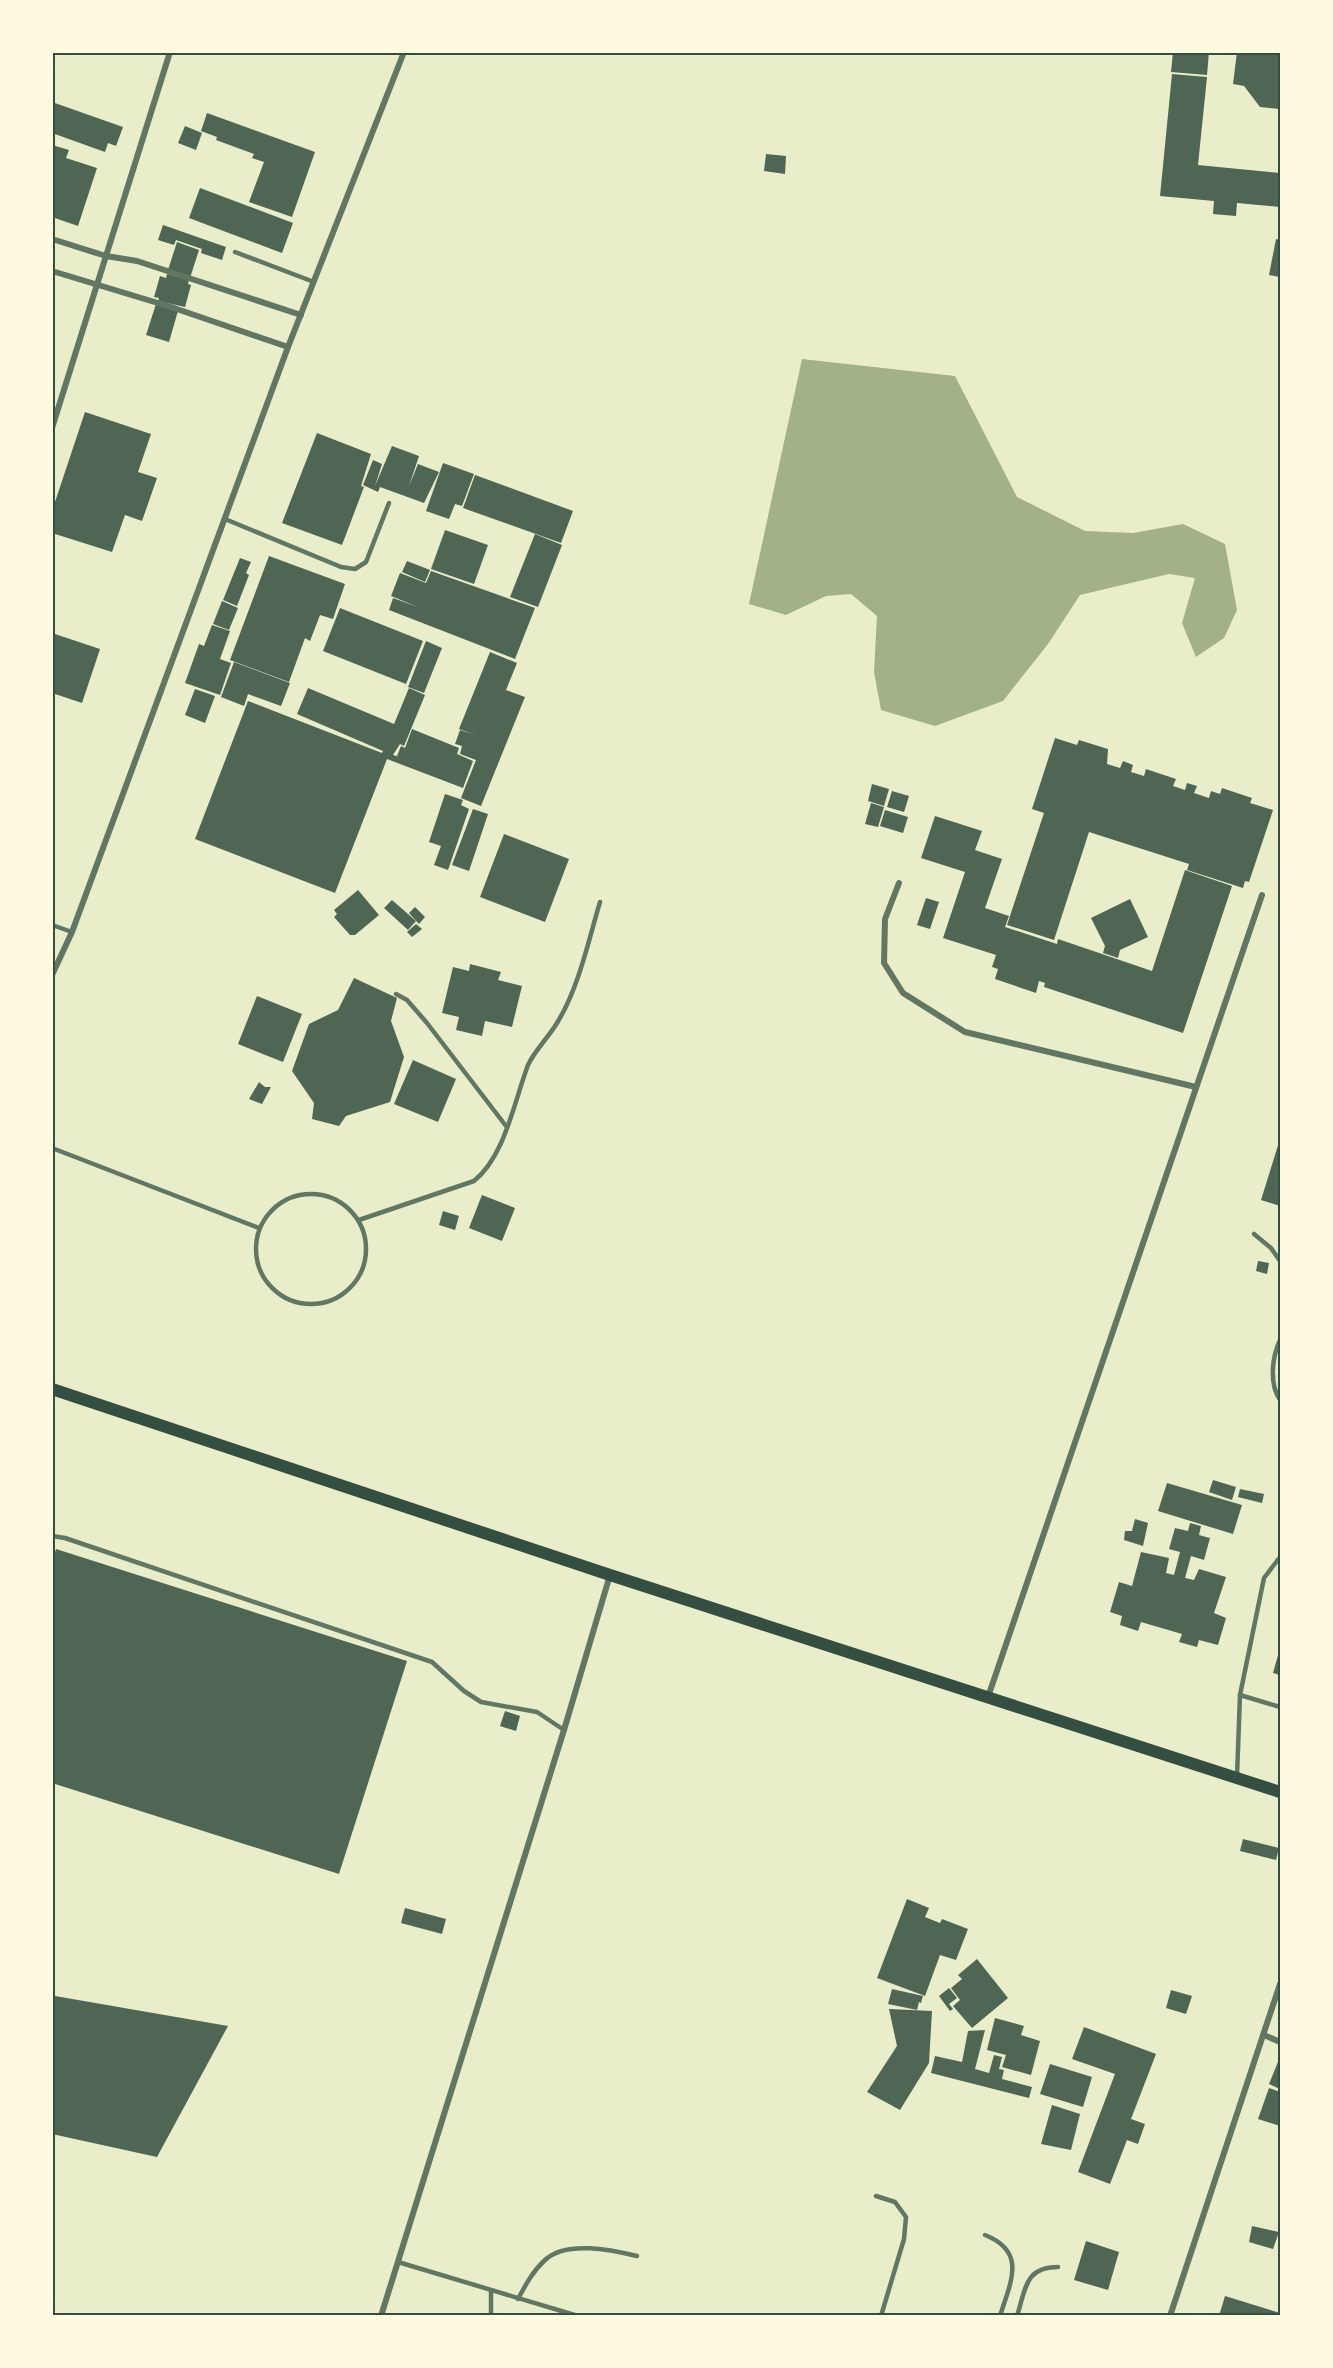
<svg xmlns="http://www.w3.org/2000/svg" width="1333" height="2368" viewBox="0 0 1333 2368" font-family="'IBM Plex Sans',sans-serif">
  <rect width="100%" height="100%" fill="#e9edc9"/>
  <!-- water -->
  <polygon fill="#a3b18a" points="802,359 955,376 1017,497 1085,531 1133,533 1183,524 1225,544 1237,610 1224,638 1196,657 1182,623 1195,578 1169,574 1080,595 1048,644 1003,701 935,726 881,710 874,672 877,616 851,594 826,596 786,615 749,604"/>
  <!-- building -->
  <g fill="#4f6655">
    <polygon points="1173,52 1209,52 1207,75 1171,72"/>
    <polygon points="1237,52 1280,52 1280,109 1260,107 1244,86 1233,84"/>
    <polygon points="1172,74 1207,77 1198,165 1280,173 1280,207 1237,203 1236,216 1213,214 1214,201 1160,196"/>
    <polygon points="52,102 123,127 116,146 108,143 105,152 52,133"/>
    <polygon points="207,113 315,152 292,217 249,202 264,162 252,158 254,154 216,140 217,137 201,131"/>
    <polygon points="185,126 202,133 196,150 178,143"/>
    <polygon points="52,145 69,150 66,158 97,168 78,226 52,217"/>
    <polygon points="766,154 786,156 785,174 764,171"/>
    <polygon points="200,188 293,223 282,253 189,218"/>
    <polygon points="163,225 226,247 222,260 201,253 202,249 176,240 174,245 158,240"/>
    <polygon points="1276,239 1280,240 1280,277 1269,275"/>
    <polygon points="177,242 199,250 190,278 168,270"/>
    <polygon points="167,274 189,280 188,284 191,285 185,307 158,301 159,298 154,297 160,276 166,278"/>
    <polygon points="156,304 178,311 169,342 146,335"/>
    <polygon points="85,412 151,434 138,472 157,478 142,521 125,515 112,552 52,533 52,511"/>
    <polygon points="317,433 371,454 361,486 364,487 342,545 282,523"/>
    <polygon points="392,446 419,456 409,486 418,464 439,472 424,503 380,487 378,492 363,485 373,460 382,464 375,486"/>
    <polygon points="443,463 474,474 462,506 455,504 449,519 426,511"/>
    <polygon points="475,475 573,511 561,543 463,508"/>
    <polygon points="445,530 488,545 474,584 431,569"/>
    <polygon points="535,534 562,545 538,607 510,597"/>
    <polygon points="269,556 345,584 333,619 320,615 310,641 305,638 289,682 230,660"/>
    <polygon points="240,558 251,562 246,573 249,575 237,606 223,600"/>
    <polygon points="407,561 430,570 425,582 402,572"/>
    <polygon points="431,571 535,608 515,659 389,610 393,598 418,607 391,596 400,573 426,583"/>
    <polygon points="222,601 238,608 229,630 213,624"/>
    <polygon points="340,608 423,641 406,684 323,651"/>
    <polygon points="212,625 230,631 220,659 231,663 220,695 185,683 199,644 204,646"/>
    <polygon points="52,633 100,649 82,703 52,693"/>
    <polygon points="426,641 442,648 424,693 408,687"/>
    <polygon points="490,652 517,663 506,690 525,697 481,806 461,798 476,760 460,754 462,746 455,744 460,730 476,735 459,729"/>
    <polygon points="234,662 290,683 281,706 248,694 244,706 221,697"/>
    <polygon points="308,688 394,724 409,688 425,695 404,746 400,744 393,755 400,757 397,756 401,746 405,748 412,729 459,748 457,754 473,761 463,788 387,759 335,893 195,839 248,701 382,753 383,751 297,714"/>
    <polygon points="195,689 215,696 205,723 185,715"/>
    <polygon points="1055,738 1077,745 1079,740 1108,749 1107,764 1120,768 1123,761 1133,765 1131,772 1144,776 1146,769 1176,779 1173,786 1185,790 1187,783 1197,786 1194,793 1209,798 1211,791 1220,794 1222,788 1252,798 1250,803 1273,810 1249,882 1245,881 1243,888 1187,870 1189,864 1089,832 1054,940 1007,925 1044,813 1032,809"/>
    <polygon points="872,784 889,789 884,806 868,801"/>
    <polygon points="892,791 909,796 904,812 887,807"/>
    <polygon points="445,794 463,800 461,805 469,809 448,870 434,865 441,846 429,842"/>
    <polygon points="871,803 884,807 878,827 865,824"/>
    <polygon points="473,809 488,814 469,871 452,865"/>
    <polygon points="885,810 908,817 903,833 880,826"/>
    <polygon points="935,816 982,831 975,850 1002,859 985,908 1009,916 1005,927 1057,944 1058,939 1152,971 1185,870 1232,886 1183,1033 1044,987 1045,983 1039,981 1036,993 995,979 998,969 992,967 996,955 943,938 965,872 921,858"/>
    <polygon points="504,834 569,859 545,922 480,897"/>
    <polygon points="358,890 379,915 355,935 350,935 334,917 337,914 334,910"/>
    <polygon points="926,898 939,902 930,929 917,925"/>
    <polygon points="1130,899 1148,937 1120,950 1118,958 1103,953 1105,946 1091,918"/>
    <polygon points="392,900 416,921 408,930 384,908"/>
    <polygon points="415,907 425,917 419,924 409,913"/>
    <polygon points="416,924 422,929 412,937 407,932"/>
    <polygon points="470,964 501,972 498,980 522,986 512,1027 485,1021 482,1036 456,1030 459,1017 442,1013 453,967 469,971"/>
    <polygon points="354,978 397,998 391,1021 404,1057 390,1102 346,1116 339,1126 312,1119 314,1103 292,1071 309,1024 338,1010"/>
    <polygon points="257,996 302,1014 283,1062 238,1044"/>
    <polygon points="413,1060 456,1079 438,1122 394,1104"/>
    <polygon points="259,1082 265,1087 271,1087 262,1104 249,1099"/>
    <polygon points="1280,1139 1280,1206 1261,1200"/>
    <polygon points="482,1195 515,1208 502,1241 469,1228"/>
    <polygon points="443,1211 459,1216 455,1230 439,1225"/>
    <polygon points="1258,1261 1269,1263 1267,1274 1256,1271"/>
    <polygon points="1213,1480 1236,1487 1232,1500 1209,1492"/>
    <polygon points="1167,1483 1242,1505 1233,1534 1158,1511"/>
    <polygon points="1240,1489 1264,1494 1262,1503 1238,1497"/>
    <polygon points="1135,1519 1148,1523 1143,1546 1124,1540 1125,1531 1132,1531"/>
    <polygon points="1190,1523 1201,1526 1199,1535 1210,1538 1204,1560 1191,1556 1185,1578 1194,1580 1199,1569 1226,1577 1214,1613 1226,1618 1218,1645 1199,1640 1197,1647 1179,1642 1182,1634 1141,1622 1138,1631 1120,1625 1122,1616 1110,1612 1119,1582 1132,1586 1141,1552 1169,1558 1166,1573 1174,1575 1180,1552 1169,1549 1175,1528 1188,1531"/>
    <polygon points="56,1549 407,1661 339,1874 52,1783 52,1562"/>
    <polygon points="1280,1648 1280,1675 1273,1673"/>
    <polygon points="505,1711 520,1716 516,1731 500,1726"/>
    <polygon points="1243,1839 1279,1848 1276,1860 1240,1851"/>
    <polygon points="907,1899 929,1908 925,1917 940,1923 942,1919 968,1929 956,1960 940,1955 925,1996 877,1978"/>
    <polygon points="405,1908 446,1919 442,1934 401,1923"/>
    <polygon points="977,1959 1008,1998 972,2028 953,2006 960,2000 951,1988 962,1979 958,1975"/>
    <polygon points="949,1988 957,1998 949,2004 953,2009 950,2011 939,1996"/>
    <polygon points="892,1989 923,1996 921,2003 919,2002 917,2010 888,2004"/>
    <polygon points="1171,1990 1192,1996 1186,2014 1166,2008"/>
    <polygon points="55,1996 228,2026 157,2157 52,2134 52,2001"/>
    <polygon points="889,2009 932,2011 929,2063 900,2110 867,2092 897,2046"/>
    <polygon points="995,2018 1024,2026 1021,2035 1040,2041 1031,2075 1002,2067 1006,2055 987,2050"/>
    <polygon points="1084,2027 1156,2054 1131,2119 1145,2124 1138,2144 1127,2140 1110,2184 1078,2172 1115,2074 1072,2059"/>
    <polygon points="985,2030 975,2069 989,2073 994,2055 1002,2057 999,2069 1004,2070 1002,2079 1032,2087 1029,2098 931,2073 935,2056 962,2062 968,2031"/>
    <polygon points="1280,2057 1280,2089 1269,2084"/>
    <polygon points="1050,2064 1092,2077 1083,2107 1040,2094"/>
    <polygon points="1269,2088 1280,2092 1280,2126 1258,2119"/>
    <polygon points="1052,2105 1080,2114 1071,2150 1041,2144"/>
    <polygon points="1252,2226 1279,2232 1273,2249 1249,2242"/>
    <polygon points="1086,2241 1119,2252 1108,2290 1074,2280"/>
    <polygon points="1225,2296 1280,2313 1280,2316 1219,2316"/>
  </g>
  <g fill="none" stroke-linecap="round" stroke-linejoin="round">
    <!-- service -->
    <g stroke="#617663" stroke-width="4.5">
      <polyline points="235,252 314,282"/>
      <polyline points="225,519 341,567 355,569 366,562 389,503"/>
      <polyline points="52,925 72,932"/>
      <polyline points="396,994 407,1000 427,1023 506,1126"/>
      <polyline points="52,1148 259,1228"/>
      <circle cx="311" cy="1249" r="55"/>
      <path d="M359 1220 474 1181C505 1156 514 1102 528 1065 535 1050 548 1038 557 1023 579 987 588 942 600 902"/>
      <polyline points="1254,1234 1271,1248 1280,1261"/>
      <path d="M1280 1340C1272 1357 1269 1384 1280 1400"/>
      <polyline points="52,1536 65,1538 432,1662 464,1691 481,1702 537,1712 564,1730"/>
      <polyline points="1240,1695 1280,1707"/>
      <polyline points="1237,1776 1240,1695 1264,1578 1280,1557"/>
      <polyline points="876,2196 895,2202 906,2217 904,2239 881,2316"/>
      <path d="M985 2235C1028 2252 1010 2283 1000 2316"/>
      <polyline points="398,2262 578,2316"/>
      <path d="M518 2299C526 2284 533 2271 545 2260 566 2240 612 2250 637 2256"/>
      <polyline points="491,2316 491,2291"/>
      <path d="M1017 2316C1026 2288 1025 2267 1058 2267"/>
    </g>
    <!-- minor -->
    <g stroke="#617663" stroke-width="6">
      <polyline points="52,239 106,256 137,261 301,315"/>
      <polyline points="52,271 171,307 288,347"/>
      <polyline points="52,428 170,52"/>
      <polyline points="899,883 885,919 884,963 903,993 965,1032 1196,1087"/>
      <polyline points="52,975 72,932 288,347 404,52"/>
      <polyline points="988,1697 1262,895"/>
      <polyline points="1264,2035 1280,2042"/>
      <polyline points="381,2316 564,1730 610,1575"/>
      <polyline points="1170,2316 1280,1984"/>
    </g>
    <!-- secondary -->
    <polyline stroke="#344e41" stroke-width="12" points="52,1389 610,1575 1280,1792"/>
  </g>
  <!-- border -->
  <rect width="1333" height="2368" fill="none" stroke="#fefae0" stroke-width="108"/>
  <rect x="54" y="54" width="1225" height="2260" fill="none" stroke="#344e41" stroke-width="2"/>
</svg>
